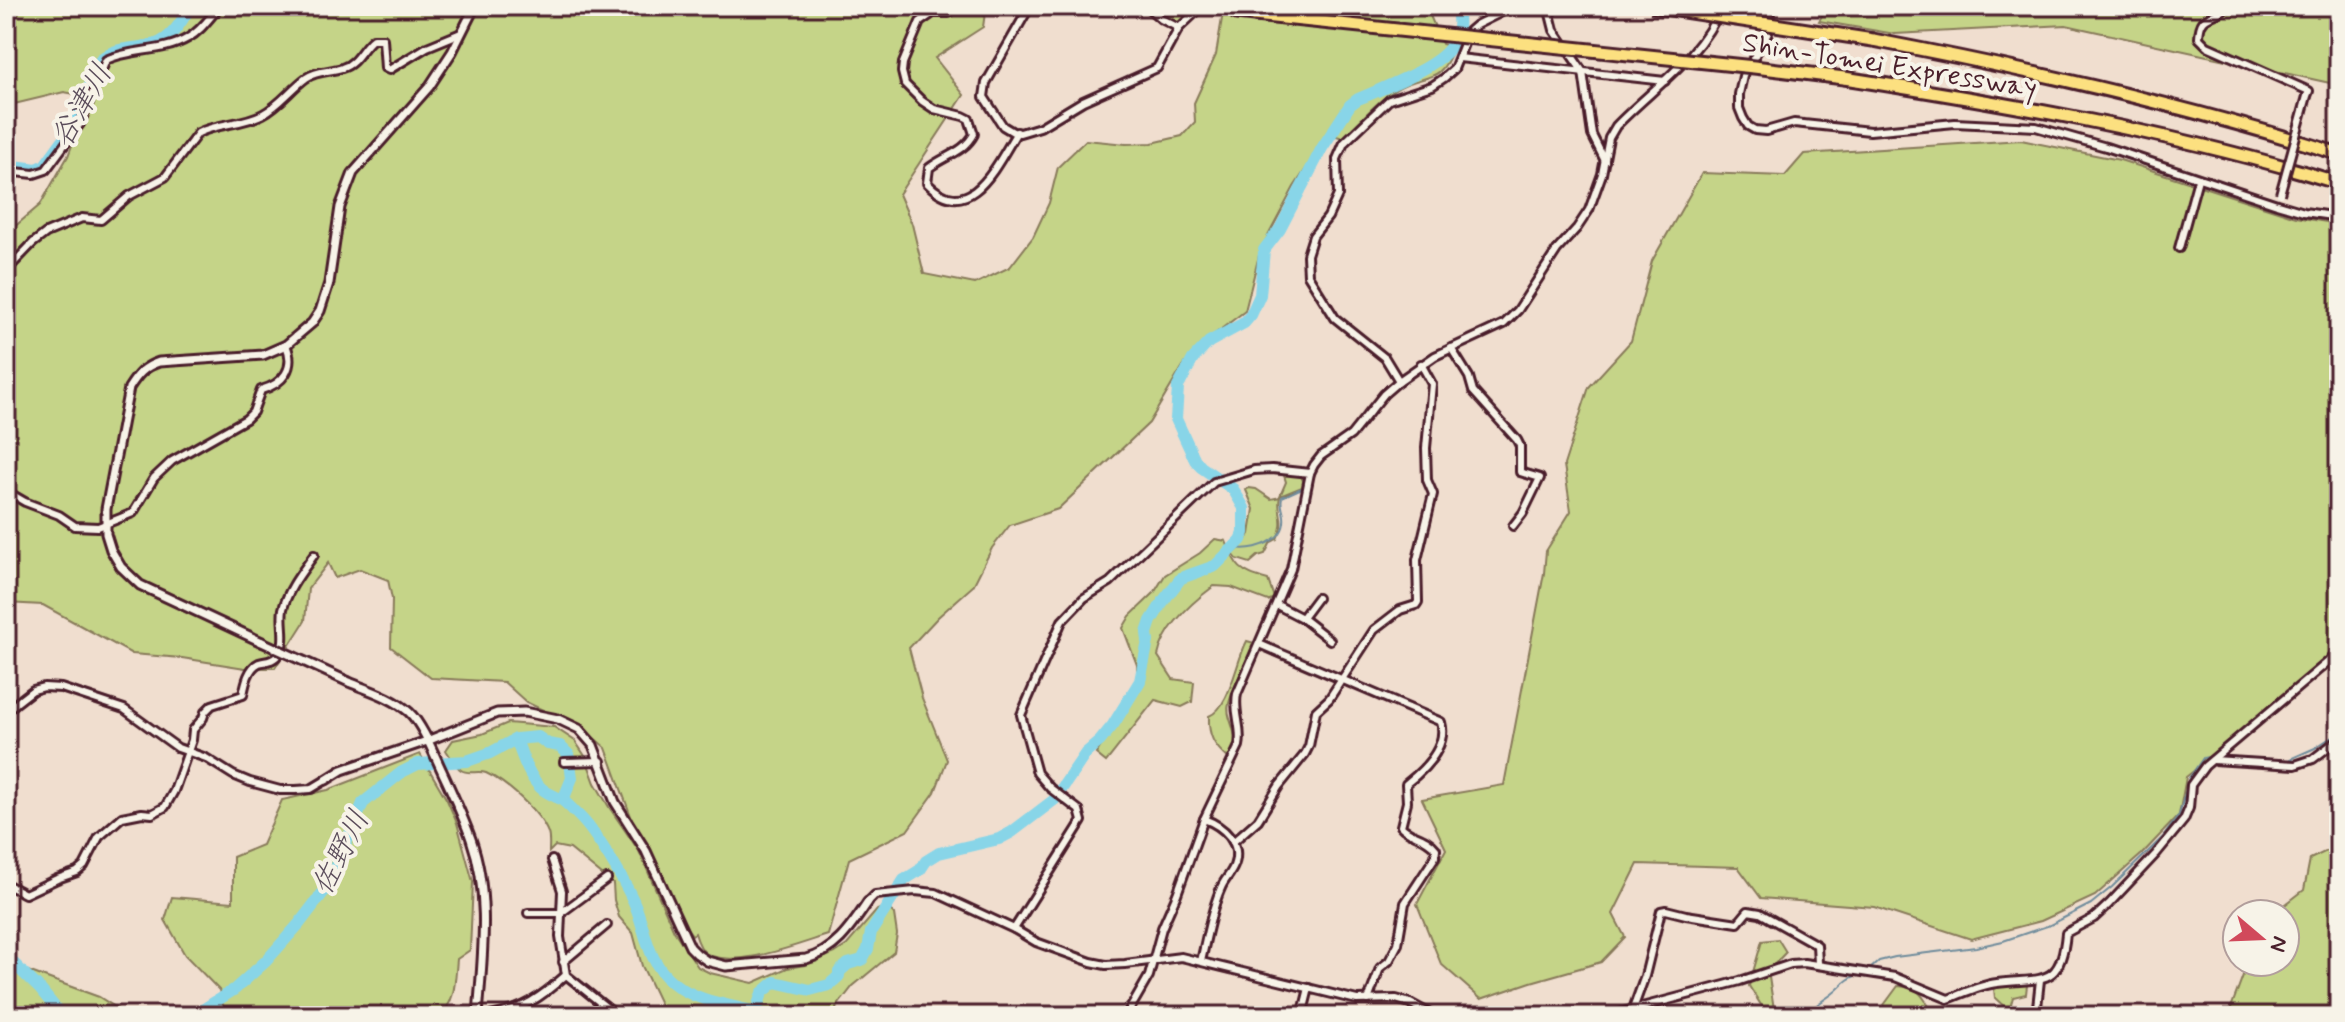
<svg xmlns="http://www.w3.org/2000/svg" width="2345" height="1022" viewBox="0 0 2345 1022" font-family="Mynerve,'Klee One',sans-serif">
  <rect width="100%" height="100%" fill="#f0decf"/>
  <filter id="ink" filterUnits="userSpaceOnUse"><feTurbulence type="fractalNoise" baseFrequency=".0125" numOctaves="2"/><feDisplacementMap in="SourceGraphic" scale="16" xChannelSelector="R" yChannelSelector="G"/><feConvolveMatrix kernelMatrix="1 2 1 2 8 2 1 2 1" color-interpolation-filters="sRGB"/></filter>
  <g filter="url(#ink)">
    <!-- green -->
    <g fill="#c5d488" stroke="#887a5a" stroke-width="2">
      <path d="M6 6H986L983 27 935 58 964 95 899 194 912 224 924 274 975 284 1010 267 1033 237 1049 203 1058 167 1086 140 1126 144 1152 143 1182 136 1195 122 1194 103 1216 55 1224 6H1426L1442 44 1454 47C1438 89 1425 71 1395 90 1376 102 1360 121 1343 138L1329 134 1294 187 1260 251 1245 311 1200 345 1183 366 1149 423 1058 509 1010 525 992 548 973 586 938 617 909 648 922 698 947 760 935 792 907 831 849 859 828 935C799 944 736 969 707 954 700 950 697 940 695 933L692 935 672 907 646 851 632 819 606 748 585 730 526 702 504 682 431 678 391 647 392 599 388 580 360 569 335 578 328 563 308 589 305 621 275 668H245L182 658 132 654 43 605 6 603V234L40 205 68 156 80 124 75 94 64 92 6 106Z"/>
      <polygon points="1150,6 1194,6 1179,23 1159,15"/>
      <polygon points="1827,6 2339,6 2339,85 2066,25 1895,34 1819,21"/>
      <polygon points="2021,140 2120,160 2296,217 2339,224 2339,656 2186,777 2179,815 2142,854 2095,896 2041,921 1971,939 1874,907 1761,898 1738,867 1638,864 1613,914 1625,937 1601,962 1531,982 1481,999 1441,964 1417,904 1446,849 1422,799 1504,785 1544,573 1546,551 1571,511 1564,465 1589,387 1631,341 1652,261 1702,173 1785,176 1804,154"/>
      <polygon points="1283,472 1301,476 1303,481 1302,487 1280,496 1286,482"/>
      <path d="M1249 488 1256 489 1271 499 1280 497C1276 511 1287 518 1277 539L1271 542 1265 554 1258 556 1250 563 1237 559 1233 554 1239 549 1250 534 1254 509 1246 490Z"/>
      <path d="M1215 539 1226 541C1237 569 1239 571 1268 580L1274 598 1268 601 1231 587 1214 586C1191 603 1164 627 1158 656L1173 679 1194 682 1192 702 1182 707 1155 700 1106 762 1096 754 1137 690V665L1123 628 1130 616 1154 593 1165 575 1200 553Z"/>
      <path d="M1247 641 1254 643C1246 662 1235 683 1229 703 1224 722 1244 730 1229 759 1214 746 1208 736 1209 716 1230 708 1236 661 1247 641Z"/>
      <path d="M508 723 554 727 575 741 585 756 595 783 609 807 639 851 674 931 698 967 710 973 753 983 787 968 805 965 835 953 847 945 877 910 887 906 894 914 897 934 894 952 853 986 836 1008 839 1016H669L662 1008 642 966 633 933 619 917 614 900 613 884 570 849 555 846 549 852C549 845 550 839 548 833 540 812 506 782 486 773 478 770 468 775 461 770 455 766 450 756 446 750L453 740 482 734Z"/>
      <path d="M420 754 447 800 457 823 473 882 470 950 457 959C455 980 456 1003 439 1016H218L225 1013 219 990 185 955 165 920 172 897 233 902V857L262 845 282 800 328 790Z"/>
      <polygon points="2339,845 2339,1016 2228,1016 2248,962 2285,962 2285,914 2273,914 2304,890 2310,859"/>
      <polygon points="1778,939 1786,952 1768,971 1774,1009 1782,1016 1768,1016 1749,986 1762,941"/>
      <polygon points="6,963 99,997 129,1016 6,1016"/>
      <polygon points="2006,985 2027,985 2026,994 2013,997 2009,1011 1995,998 1994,989"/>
      <path d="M1898 986C1923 988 1922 997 1935 1016H1885L1884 1005Z"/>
    </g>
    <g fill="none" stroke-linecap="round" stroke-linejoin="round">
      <!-- stream -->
      <g stroke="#6f8c9c" stroke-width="2">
        <path d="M1234 548C1254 551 1287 542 1284 516 1283 508 1280 506 1282 497L1302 488"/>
        <polyline points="2220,756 2288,760 2315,748 2339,732"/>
        <polyline points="1869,970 1879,961 1895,957 1976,947 2003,941 2050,925 2091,904 2112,887 2163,837 2179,815 2189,778 2203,758 2213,756"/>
        <path d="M1806 1016C1814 1005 1823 1001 1832 994 1844 985 1843 980 1860 974"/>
      </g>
      <!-- river -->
      <g stroke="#88d5e8" stroke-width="12">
        <path d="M6 165 37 169 45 165 71 129 101 59C118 45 136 50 156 44 172 39 183 20 190 6"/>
        <path d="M516 739C522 755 528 776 541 788 548 794 555 796 562 800 568 804 575 812 580 817 597 834 622 877 633 900 646 928 646 961 672 982 700 1005 738 1005 770 1016"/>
        <polyline points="6,956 40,989 62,1016"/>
        <path d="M756 1011 762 993 775 982 810 990 829 985 839 976V972L848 964 862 960 868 949 871 932 904 880 920 870 926 861 939 853 999 839 1012 832 1054 800 1086 753 1100 741 1113 725 1140 681 1148 641 1147 633 1151 621 1164 600 1181 578 1215 566 1241 540 1244 533V508L1233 489 1201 467 1195 460 1176 419 1178 387 1193 359 1209 342 1244 323 1251 315 1260 295 1264 250 1280 229 1322 148 1350 105 1358 99C1376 92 1393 84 1410 76 1440 61 1467 45 1456 6"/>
        <polyline points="193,1016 235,989 266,961 299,924 328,886 363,803 402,772 418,764 467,761 490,753 516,739 538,737 548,744 560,746 569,755 572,778 563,800"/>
      </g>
      <!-- motorway-tunnel -->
      <polyline stroke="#cfb8ae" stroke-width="11" stroke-dasharray="11 5.5" stroke-linecap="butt" points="1181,6 1236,13"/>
      <!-- minor casing -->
      <g stroke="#4a1f2b" stroke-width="12">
        <g id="minor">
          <path d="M956 6 949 13H933L920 22 903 63 902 72 905 84 922 101 934 109 963 116 969 119 974 134C965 152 944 156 929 168L927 183C970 227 997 164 1017 132"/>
          <polyline points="1030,6 986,83 984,97 1003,126 1013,132 1020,133 1040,127 1083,101 1157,68 1179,28 1196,12 1199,6"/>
          <polyline points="1146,6 1161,19 1179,28"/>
          <polyline points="1548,6 1554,30 1583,72 1592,135 1605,161"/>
          <polyline points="1765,6 1770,13 1768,33 1743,76 1739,94 1739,108 1743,118 1748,126 1755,130 1766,131 1794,123 1870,131 1955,123 2036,127 2106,147 2277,204 2304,212 2339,217"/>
          <path d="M2227 6C2214 21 2200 10 2199 38L2207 46 2309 91 2307 96"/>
          <polyline points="1459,58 1665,81"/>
          <path d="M6 171 34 174 46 170 80 124 106 60C132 48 163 53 188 38 201 31 210 17 220 6"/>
          <polyline points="2179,248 2198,179"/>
          <path d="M6 271 33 243 46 233 82 218 101 220 129 196 165 177 198 133C218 123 242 125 263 114 280 105 291 89 306 78 318 70 330 72 342 68 357 64 362 47 373 39H383L385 68 389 70 427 47 461 33"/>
          <polyline points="1451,348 1469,377 1473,391 1517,440 1520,446 1520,472 1540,478 1523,513 1513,526"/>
          <polyline points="1399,381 1385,358 1335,318 1308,275 1307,255 1313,236 1328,217 1338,195 1337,159 1344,143 1389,100 1432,86 1444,78 1454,69 1469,31 1476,25 1514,6"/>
          <path d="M6 491 25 502 59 515 75 526 98 527 133 513 154 478 172 461 246 419 253 412 261 390C283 384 296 368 286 345"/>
          <polyline points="1277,605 1302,618 1330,640"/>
          <polyline points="1302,618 1317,598"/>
          <polyline points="1259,644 1439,721"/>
          <polyline points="6,711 33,690 44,687 61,688 124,709 178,748 206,758 233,775 250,782 280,790 296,790 311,789 326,780"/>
          <polyline points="2213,760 2295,765 2313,759 2339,739"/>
          <polyline points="564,762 601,761"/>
          <polyline points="1233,842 1258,820 1279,786 1305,754 1309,746 1316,711 1329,699 1374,630 1400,610 1416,605 1418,602 1417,560 1433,494 1427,480 1426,448 1432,384 1421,364"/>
          <polyline points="552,860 562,891 560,937 566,975 617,1016"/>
          <path d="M6 884 25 894 57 879 77 872 84 866 99 837 122 817 142 813 152 814 165 807 174 791 192 740 193 730 203 718 205 712 212 705 243 695C245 685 248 668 259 663 265 661 271 662 276 657 289 642 280 626 283 609 288 589 302 572 314 555"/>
          <polyline points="868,902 875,895 915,891 936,893 1014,929 1036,942 1091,962 1106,965 1125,964 1181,957 1357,1000 1396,999 1410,1003 1434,1016"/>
          <polyline points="528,913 561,913 607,879"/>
          <polyline points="1014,929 1082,821 1079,810 1050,788 1037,773 1021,715 1062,621 1084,598 1110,582 1214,482 1254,470 1272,469 1310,473"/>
          <path d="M1201 961C1207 937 1211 910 1221 888 1224 880 1231 874 1234 866 1243 843 1223 826 1204 819"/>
          <polyline points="563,962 607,925"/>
          <path d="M1368 1000 1380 968 1389 961 1398 944 1405 903 1435 857 1436 849C1425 835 1409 836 1401 826L1407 802 1406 784C1424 770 1448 747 1441 722"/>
          <polyline points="1633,1009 1645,976 1661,911 1666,910 1686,915 1738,923 1748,911 1760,913 1817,945 1818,963"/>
          <path d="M490 1016C525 1009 540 998 566 975"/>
          <path d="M1126 1016 1149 976 1162 928 1177 894 1204 819 1239 746C1243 728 1233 712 1237 694L1291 569 1310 473 1314 465 1321 456 1351 435 1384 394 1399 381 1435 356 1504 324 1518 310 1557 250 1577 228 1589 210 1602 174 1609 138 1616 126C1654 87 1700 58 1722 6"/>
          <polyline points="1302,1016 1309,988"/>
          <path d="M1608 1016 1740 981 1791 964 1804 963 1895 977 1948 999C1964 993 1980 985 1997 983 2041 977 2061 989 2066 933L2094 918 2109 904 2156 854 2184 820 2189 808 2191 785 2205 766 2329 661 2339 649"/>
          <polyline points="2036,1016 2040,980"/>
        </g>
      </g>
      <!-- tertiary casing -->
      <g stroke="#4a1f2b" stroke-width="13">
        <g id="tertiary">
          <path d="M262 642 140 585 121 567 111 550 106 534V509L129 388C138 374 144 367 159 362L263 355 286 345 312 323 320 311 329 283 340 207 353 173 429 87 452 52 475 6"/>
          <path d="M349 682C370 691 392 697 409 712 422 724 434 754 442 771 452 793 463 816 471 839 491 896 482 958 478 1016"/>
          <path d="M326 780 342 770 427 741 497 713 524 712 558 719 579 729 593 745 615 802 646 851 690 947 697 954 707 961 726 966 806 959C836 951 851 927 868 902"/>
        </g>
      </g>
      <!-- motorway casing -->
      <g stroke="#4a1f2b" stroke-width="17">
        <g id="motorway">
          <polyline points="1236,13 1254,15"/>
          <path d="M1873 40C2030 70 2186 105 2339 154"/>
          <path d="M1844 78C2011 104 2178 133 2339 183"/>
        </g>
      </g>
      <!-- minor -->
      <use href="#minor" stroke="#f7f3e8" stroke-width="6"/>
      <!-- tertiary -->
      <use href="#tertiary" stroke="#f7f3e8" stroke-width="7"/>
      <!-- motorway -->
      <use href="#motorway" stroke="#fce080" stroke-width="11"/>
      <!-- minor-bridge casing -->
      <g stroke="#4a1f2b" stroke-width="12" stroke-linecap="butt">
        <polyline id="minor-bridge" points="2280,194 2307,96"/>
      </g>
      <!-- tertiary-bridge casing -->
      <g stroke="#4a1f2b" stroke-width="13" stroke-linecap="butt">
        <polyline id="tertiary-bridge" points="262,642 349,682"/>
      </g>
      <!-- motorway-bridge casing -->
      <g stroke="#4a1f2b" stroke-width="17" stroke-linecap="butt">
        <g id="motorway-bridge">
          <polyline points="1651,6 1873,40"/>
          <polyline points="1254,15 1754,67 1844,78"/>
        </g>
      </g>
      <!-- minor-bridge -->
      <use href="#minor-bridge" stroke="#f7f3e8" stroke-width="6"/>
      <!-- tertiary-bridge -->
      <use href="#tertiary-bridge" stroke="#f7f3e8" stroke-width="7"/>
      <!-- motorway-bridge -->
      <use href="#motorway-bridge" stroke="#fce080" stroke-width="11"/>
    </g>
  </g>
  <g text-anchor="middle" stroke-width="8" stroke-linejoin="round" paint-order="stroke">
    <!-- street labels -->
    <g font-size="28" fill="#4a1f2b" stroke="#f7f3e8">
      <text transform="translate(1890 64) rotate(9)" y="10">Shin-Tomei Expressway</text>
    </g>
    <!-- water labels -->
    <g font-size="30" font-style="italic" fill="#5a4c5a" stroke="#f7f3e8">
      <text transform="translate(81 105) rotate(-60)" y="10">谷津川</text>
      <text transform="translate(340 852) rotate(-63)" y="10">佐野川</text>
    </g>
  </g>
  <!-- margin -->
  <rect width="2345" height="1022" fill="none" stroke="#f7f3e8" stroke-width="32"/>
  <rect x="16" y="16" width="2313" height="990" fill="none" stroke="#4a1f2b" stroke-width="3" filter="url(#ink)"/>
  <!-- north arrow -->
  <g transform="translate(2261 938) rotate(109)"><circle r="38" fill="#f7f3e8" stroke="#b29e9c" stroke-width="2"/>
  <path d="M0-6L14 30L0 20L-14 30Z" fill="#d1495b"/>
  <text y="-12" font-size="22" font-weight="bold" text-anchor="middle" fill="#4a1f2b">N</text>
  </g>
</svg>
